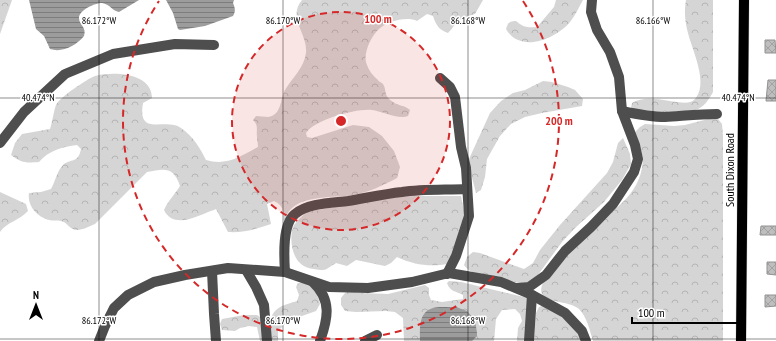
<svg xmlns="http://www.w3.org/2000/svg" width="776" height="341" viewBox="0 0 776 341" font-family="'PT Sans Narrow',sans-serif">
  <defs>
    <pattern id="forest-crowns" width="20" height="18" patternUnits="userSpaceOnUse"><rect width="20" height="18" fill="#d5d5d5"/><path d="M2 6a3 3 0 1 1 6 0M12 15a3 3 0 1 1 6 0" fill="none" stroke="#b5b5b5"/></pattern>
    <pattern id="water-rules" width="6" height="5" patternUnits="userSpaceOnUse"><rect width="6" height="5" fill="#9c9c9c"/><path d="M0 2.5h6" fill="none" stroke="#7d7d7d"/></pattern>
    <pattern id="building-cross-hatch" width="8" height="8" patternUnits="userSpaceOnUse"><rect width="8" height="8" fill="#bebebe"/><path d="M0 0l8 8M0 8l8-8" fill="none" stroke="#a2a2a2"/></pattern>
  </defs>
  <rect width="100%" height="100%" fill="#fff"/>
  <!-- forest -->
  <g fill="url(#forest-crowns)">
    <polygon points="0,0 12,0 0,34"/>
    <path d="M302 0H483L475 14C469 16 460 18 456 23 453 27 452 29 448 33 439 30 436 25 433 16L427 14 417 21C407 16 387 21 379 29 371 36 362 55 367 65 369 71 373 76 378 80 378 81 382 83 383 84 387 90 383 96 393 102 398 106 405 105 410 110L408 116C399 120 381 111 372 110 357 108 314 120 306 133L307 137 312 138 353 125 369 127 382 136 394 151 400 167 397 178C382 186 369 192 353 195 334 198 303 195 290 210 287 213 286 217 284 221 283 210 284 206 274 201L267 204 271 224C257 229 243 233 228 232L216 209C201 214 174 231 164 210 168 201 175 194 180 186 174 167 165 168 147 172L95 224C90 226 83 230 77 230 70 230 67 222 61 221 57 220 53 221 49 220 36 217 27 205 29 193L41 192 51 189C55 182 57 171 63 165 71 158 78 164 81 149L77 145C63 147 49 150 39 162 25 163 22 163 11 155L15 143 22 134 50 129C52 123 54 110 56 105 60 97 87 79 95 76 114 71 152 73 152 98L143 103C137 138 166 117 181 128 193 136 200 148 206 160 226 166 240 157 258 147 258 143 257 140 257 137 256 129 259 126 253 120L256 116C260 116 264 117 268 117 282 115 280 99 285 90 293 77 304 68 306 53 308 34 287 18 302 0Z"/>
    <path d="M556 0H583C579 7 575 16 570 22 556 39 520 54 506 29 508 23 509 21 516 21 523 27 527 28 537 27L554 7Z"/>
    <path d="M686 0H713V92C709 99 704 108 695 110 680 115 652 112 635 112L631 108 632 103C650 91 685 109 694 100 710 85 692 50 688 33 685 22 684 11 686 0Z"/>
    <polygon points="543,81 552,82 568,87 575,90 583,99 582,106 542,113 525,117 511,124 500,136 487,159 485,177 481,190 476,193 470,170 469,159 490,113 501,101 513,93 525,90"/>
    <path d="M712 118 718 119 722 124 723 136V341H593C590 331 587 317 579 309 567 298 529 306 545 279 558 265 571 250 584 236 605 214 636 201 642 168 645 151 638 146 635 132L640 127 645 124 674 126 685 125Z"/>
    <path d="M623 138 630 154 631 164 622 180 604 202 575 228 562 242 535 279 528 282 521 283C506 280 472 278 464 265L467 257 473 252 480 253 524 269 533 263 540 250 560 225 607 173 613 162 618 143Z"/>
    <path d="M0 192 26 204 28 211C20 220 7 222 0 232Z"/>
    <path d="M416 196H461L465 216 457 245 448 264C429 267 414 265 397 257L391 263 385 266 356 260 347 266 336 263C332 265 327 270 323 270 316 270 304 268 300 263 291 255 289 235 294 225 298 220 302 216 307 212L390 197Z"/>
    <path d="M449 281 461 282 528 298 526 341H517L518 328 522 321 520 314 515 309 502 310 496 319 494 341H404L403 318 395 312 386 311 356 312 345 311 341 305V298L345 293 349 291 360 293 388 294 425 285 429 288V295L431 300 442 302 463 299V295C456 291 450 292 447 283Z"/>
    <path d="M298 283C312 281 317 292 320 304L316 311 288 321 278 331V341H271C270 328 267 313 282 306 286 304 292 303 297 301L299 295 296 287Z"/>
    <polygon points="544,305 548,306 576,327 583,341 534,341 536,313 539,307"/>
    <polygon points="244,315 257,315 260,317 265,341 260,341 257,327 249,326 240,328 235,331 222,330 220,324 222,319"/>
  </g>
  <!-- water -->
  <g fill="url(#water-rules)">
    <path d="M29 0H139L119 12C112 11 110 4 102 3 95 3 79 10 79 18 79 25 87 27 84 36 76 46 62 53 50 49L44 36 36 29Z"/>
    <path d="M166 0H234L233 3C235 8 236 11 233 16L205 26 180 30 178 29 173 13Z"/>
    <path d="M456 307 467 311 475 320 477 333V336L472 341H420C420 329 418 312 433 308 440 306 449 308 456 307Z"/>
  </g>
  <!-- building -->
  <g fill="url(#building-cross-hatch)" stroke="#929292">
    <polygon points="765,40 775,40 776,53 765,53"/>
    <polygon points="768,80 776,80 776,101 766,101"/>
    <polygon points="761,226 776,226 776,235 760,235"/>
    <polygon points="767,262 776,262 776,275 767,274"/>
    <polygon points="765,295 776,295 776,306 765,307"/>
  </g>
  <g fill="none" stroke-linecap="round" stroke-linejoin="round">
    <!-- major casing -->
    <g stroke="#dbdbdb" stroke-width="11">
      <polyline id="major" points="741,341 744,0"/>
    </g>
    <!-- minor -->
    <g stroke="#4e4e4e" stroke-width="10">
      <polyline points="440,78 450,87 455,97 461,147 466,168 469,216 456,256 447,274"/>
      <path d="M622 111C636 114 650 117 665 117 682 116 700 114 717 114"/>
      <polyline points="0,143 24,112 65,74 113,54 175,44 214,45"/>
      <polyline points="246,270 256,287 264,305 267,341"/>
      <polyline points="212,271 214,314 216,341"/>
      <path d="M285 272C284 257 282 224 295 214 308 203 333 203 348 201 366 198 384 194 402 192 423 189 445 190 467 189"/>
      <path d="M313 282C332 300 328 319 320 341"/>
      <polyline points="517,288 529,287 546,275 565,251 591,227 613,204 634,172 638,159 635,145 622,111 619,77 610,52 597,30 591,12 592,0"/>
      <polyline points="99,341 105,326 114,308 128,295 154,282 185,275 228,268 285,272 329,287 368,288 412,282 449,273 501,282 532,295 565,313 582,331 586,341"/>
      <polyline points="365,341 377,335"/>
      <polyline points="529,341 532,295"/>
    </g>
    <!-- major -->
    <use href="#major" stroke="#000" stroke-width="10"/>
  </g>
  <!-- ticks -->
  <path fill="none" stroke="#000" stroke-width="1" stroke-opacity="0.45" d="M99 0V341M283 0V341M468 0V341M653 0V341M0 98H776M0 339H776"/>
  <!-- distance rings -->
  <circle cx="341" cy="121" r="109" fill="#d62828" fill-opacity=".12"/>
  <g fill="none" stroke="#d62828" stroke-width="2" stroke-dasharray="7 5">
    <circle cx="341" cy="121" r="109"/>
    <path d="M523 1A218 218 0 1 1 159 1"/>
  </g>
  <g text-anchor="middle" stroke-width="3" stroke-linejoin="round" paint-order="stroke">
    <!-- street labels -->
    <g font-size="12" fill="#000" stroke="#fff">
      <text transform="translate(730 170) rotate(-90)" y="4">South Dixon Road</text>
    </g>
  </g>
  <g font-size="10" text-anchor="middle" fill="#000" stroke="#fff" stroke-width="3" stroke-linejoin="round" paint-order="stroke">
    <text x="99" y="24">86.172°W</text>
    <text x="283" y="24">86.170°W</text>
    <text x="468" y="24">86.168°W</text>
    <text x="653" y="24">86.166°W</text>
    <text x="38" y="101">40.474°N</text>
    <text x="738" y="101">40.474°N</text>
    <text x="99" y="324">86.172°W</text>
    <text x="283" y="324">86.170°W</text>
    <text x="468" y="324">86.168°W</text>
  </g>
  <circle cx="341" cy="121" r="6" fill="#d62828" stroke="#fff" stroke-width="2"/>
  <g font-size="12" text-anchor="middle" font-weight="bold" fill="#d62828" stroke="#fff" stroke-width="3" stroke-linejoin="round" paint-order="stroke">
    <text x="378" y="23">100 m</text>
    <text x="559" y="125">200 m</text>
  </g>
  <!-- north arrow -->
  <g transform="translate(36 305)" stroke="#ffffff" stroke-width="3" paint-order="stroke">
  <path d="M0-3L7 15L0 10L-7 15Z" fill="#000000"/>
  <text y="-6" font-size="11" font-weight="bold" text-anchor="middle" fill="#000000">N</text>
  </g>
  <!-- scale -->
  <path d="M632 317v6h109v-6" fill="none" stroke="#000000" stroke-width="2"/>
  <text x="638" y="317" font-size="12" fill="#000000" stroke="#ffffff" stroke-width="3" paint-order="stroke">100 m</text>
</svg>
